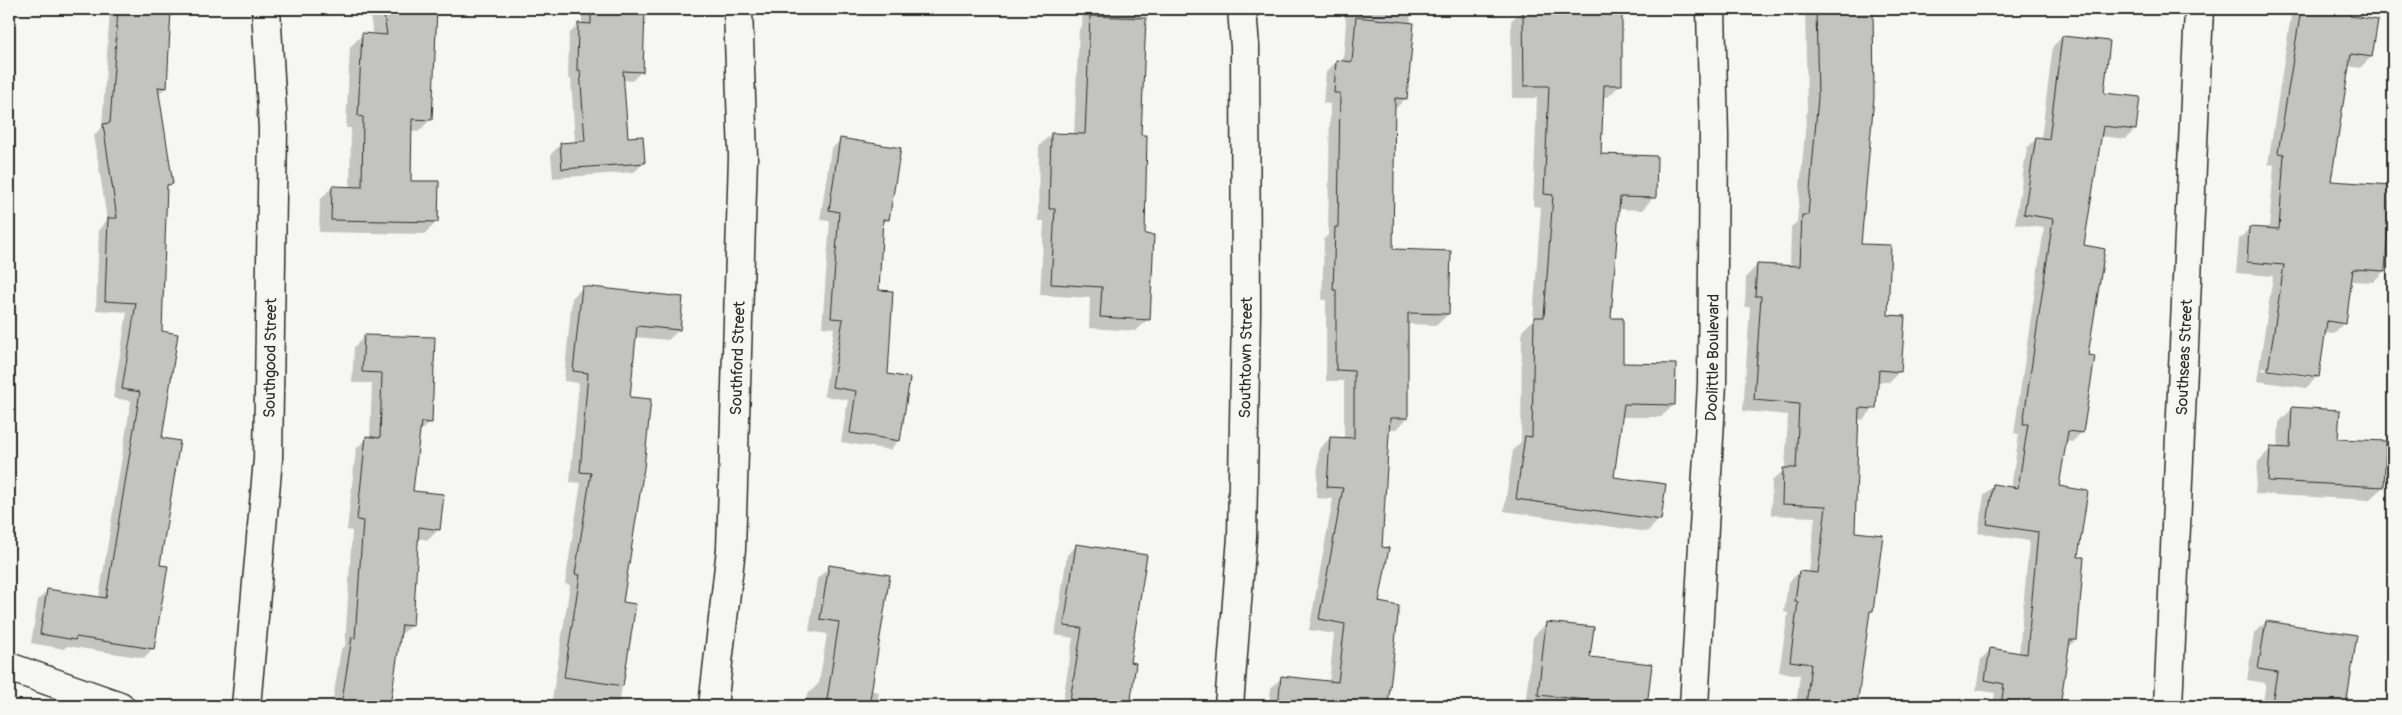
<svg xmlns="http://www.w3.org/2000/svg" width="2402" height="715" viewBox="0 0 2402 715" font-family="Pangolin,sans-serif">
  <rect width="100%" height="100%" fill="#f6f6f2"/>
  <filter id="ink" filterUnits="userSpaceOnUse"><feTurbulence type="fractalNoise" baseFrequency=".02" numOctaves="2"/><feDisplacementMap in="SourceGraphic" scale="10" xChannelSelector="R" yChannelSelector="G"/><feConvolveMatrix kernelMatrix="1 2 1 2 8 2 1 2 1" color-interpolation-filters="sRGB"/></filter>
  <g filter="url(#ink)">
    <!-- shadow -->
    <g fill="#0003" fill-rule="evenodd">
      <polygon points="110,9 165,9 161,13 166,87 158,95 171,183 165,189 161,332 159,566 153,648 144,658 67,646 64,649 31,643 38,600 48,590 99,598 131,401 113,398 127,312 96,310 99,229 107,220 94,135 102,127"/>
      <polygon points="369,9 438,9 436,11 431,119 418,132 410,131 409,182 437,222 424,234 319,232 320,200 332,187 350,188 351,128 346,128 350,47 362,35 373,35"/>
      <polygon points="582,9 643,9 642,71 632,81 623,80 627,138 644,163 634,172 553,178 551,154 560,145 575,143 571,79 568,79 569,34 578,25 582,25"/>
      <polygon points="1083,9 1140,9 1139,136 1148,319 1136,331 1089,328 1090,298 1040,295 1044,221 1038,221 1039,146 1051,134 1074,135 1079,29 1082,26"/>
      <polygon points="1344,9 1409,9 1412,28 1405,99 1395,109 1392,250 1448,314 1437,325 1407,324 1407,418 1396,429 1388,429 1378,603 1398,607 1386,706 1269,706 1271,688 1282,677 1329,683 1334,634 1309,630 1333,499 1316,498 1319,449 1330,438 1344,439 1344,381 1326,381 1326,300 1322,300 1324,239 1328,235 1330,104 1323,103 1326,72 1337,61 1343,62 1346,23"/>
      <polygon points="1523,9 1621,9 1621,84 1608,97 1602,97 1600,155 1654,197 1642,210 1618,209 1610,319 1621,365 1674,405 1661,417 1621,417 1612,478 1659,520 1647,532 1504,511 1513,450 1521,442 1522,331 1533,320 1541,207 1533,206 1537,98 1512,98 1511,21"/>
      <polygon points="1805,9 1871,9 1873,97 1860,245 1887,316 1900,371 1889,382 1877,382 1874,408 1863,420 1858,419 1854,533 1872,610 1869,614 1856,706 1796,706 1800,675 1779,672 1788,613 1784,612 1788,583 1799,572 1809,573 1815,517 1771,515 1772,481 1785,469 1788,415 1743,411 1750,307 1745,307 1746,277 1757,265 1790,266 1791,227 1797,222 1807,109"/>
      <path d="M2292 9H2350L2349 17 2371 57 2360 68 2348 66 2330 182 2384 271 2373 282 2350 281 2344 323 2333 334 2324 333 2317 377 2306 388 2257 381 2273 276 2236 273 2239 239 2250 228 2269 229 2274 165 2268 164ZM2262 368 2310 375V377L2262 370Z"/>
      <polygon points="2062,37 2103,94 2135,129 2126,139 2100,136 2083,246 2087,356 2082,432 2072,442 2065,441 2058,487 2077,558 2076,640 2068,648 2059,706 1993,706 1995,693 1976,690 1981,659 1990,650 2019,654 2029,541 1978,533 1984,495 1994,485 2011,488 2019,434 2014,433 2044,228 2015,224 2027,148 2037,138 2041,139 2053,46"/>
      <polygon points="841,140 888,219 882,225 877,291 886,375 899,440 890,450 841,442 848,400 824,396 834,328 822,327 830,221 820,220 831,149"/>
      <polygon points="582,288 682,298 679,330 668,340 635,337 629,398 622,603 634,605 619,706 551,706 570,585 565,584 581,483 570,482 579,383 564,381 572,298"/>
      <polygon points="364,337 431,422 418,433 412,492 439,529 428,540 417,538 412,625 399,636 388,706 332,706 341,649 345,646 352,531 347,530 356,449 367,438 370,438 372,383 352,383 354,347"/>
      <polygon points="2293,408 2337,440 2383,487 2369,500 2255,494 2258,462 2271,448 2278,449 2279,422"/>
      <polygon points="1077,545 1128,663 1135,665 1128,706 1062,706 1073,638 1055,635 1067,555"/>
      <polygon points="829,567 871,690 879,692 877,706 805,706 807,695 819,683 827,634 809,631 817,579"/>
      <polygon points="2266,622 2356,636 2345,706 2262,706 2266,683 2247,680 2254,634"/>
      <polygon points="1547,623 1589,658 1651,665 1646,706 1525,706 1533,637"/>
    </g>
    <!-- building -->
    <g fill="#c3c3c0" stroke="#2b2b2b">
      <polygon points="118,9 171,9 167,88 158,87 173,184 167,185 162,331 178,334 162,438 180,441 160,565 168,566 154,649 76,637 75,640 40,634 47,589 106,598 140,392 122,389 136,303 105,301 108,218 117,218 103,124 110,123"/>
      <polygon points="383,9 437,9 432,120 412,119 411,181 439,181 438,222 331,220 332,186 362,187 363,117 358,116 362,33 387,35"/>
      <polygon points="591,9 645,9 643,72 623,71 628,137 643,136 645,163 562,169 560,143 585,141 580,70 577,70 578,23 591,24"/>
      <polygon points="1523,9 1622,9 1622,85 1604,85 1601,154 1657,156 1656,198 1620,197 1611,318 1623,318 1623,363 1676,364 1675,405 1624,404 1614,477 1666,484 1661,520 1516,499 1525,436 1532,437 1534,317 1544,317 1553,195 1544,194 1549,86 1524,86"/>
      <polygon points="1816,9 1873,9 1874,97 1861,244 1891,245 1888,315 1905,316 1901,372 1879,370 1876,409 1859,408 1855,532 1883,535 1873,611 1870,611 1857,706 1806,706 1811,664 1790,661 1798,602 1795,601 1799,571 1818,573 1826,506 1782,504 1783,468 1796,468 1799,404 1754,400 1761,296 1755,296 1757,264 1800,266 1802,215 1808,215 1818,97"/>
      <polygon points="2301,9 2352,9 2350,16 2378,20 2372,57 2351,54 2331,181 2391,185 2385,271 2353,269 2346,324 2327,321 2319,377 2268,370 2284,265 2247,262 2249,227 2279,229 2284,154 2278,153"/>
      <polygon points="1090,16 1146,18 1141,135 1147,135 1145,234 1154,235 1150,320 1100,317 1102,287 1051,284 1055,209 1049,209 1051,133 1085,134"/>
      <polygon points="1356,17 1414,23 1407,99 1395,98 1393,249 1451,251 1449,314 1408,313 1408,418 1390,418 1382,547 1389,548 1379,602 1399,606 1388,706 1278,706 1281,676 1338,682 1345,624 1319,619 1343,488 1327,487 1330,437 1354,438 1354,371 1336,370 1336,290 1333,290 1335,227 1338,227 1340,93 1334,93 1336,60 1352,62"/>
      <polygon points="2062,36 2110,41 2104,93 2140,97 2136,130 2103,126 2084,245 2105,249 2088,355 2095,356 2083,433 2068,431 2059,486 2088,491 2078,557 2084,557 2077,640 2070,640 2060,706 2001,706 2004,684 1985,680 1990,648 2027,654 2038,532 1987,524 1993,484 2018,488 2028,424 2023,424 2053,219 2024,214 2036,137 2049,139"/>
      <polygon points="840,138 901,148 889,220 883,219 879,290 893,291 888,374 910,378 900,441 850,433 856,391 832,387 843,319 831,318 839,212 829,210"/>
      <polygon points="582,286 683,297 680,330 637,326 630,397 651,399 644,468 623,602 636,604 623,686 564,677 580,575 575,574 591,473 580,472 588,373 573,371"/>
      <polygon points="364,335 435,337 432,423 421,422 413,491 444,494 440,530 419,527 413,626 402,625 390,706 341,706 352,637 355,638 363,521 357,520 366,436 380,438 382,373 362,372"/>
      <polygon points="2292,407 2340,410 2338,439 2386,441 2384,487 2268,481 2270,447 2290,448"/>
      <polygon points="1076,544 1147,555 1130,662 1136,663 1130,706 1069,706 1082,628 1064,626"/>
      <polygon points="829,565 890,575 869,706 826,706 839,622 820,619"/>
      <polygon points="2266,621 2357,635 2346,706 2294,706 2272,703 2277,672 2258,669"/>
      <polygon points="1546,622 1594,627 1590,657 1652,664 1647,706 1538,695"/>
    </g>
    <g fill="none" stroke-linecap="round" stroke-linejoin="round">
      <!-- minor casing -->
      <g stroke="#2b2b2b" stroke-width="31">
        <g id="minor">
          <polyline points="9,667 120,706"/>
          <path id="s1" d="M246 706 268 459 273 128 266 9"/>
          <path id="s2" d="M713 706 731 549 743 157 738 9"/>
          <path id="s3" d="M1229 706 1242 537 1246 311 1245 47 1242 9"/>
          <path id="s4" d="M1694 706 1712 384 1714 137 1711 9"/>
          <path id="s5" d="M2168 706 2199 9"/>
        </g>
      </g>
      <!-- minor -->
      <use href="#minor" stroke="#f6f6f2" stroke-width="28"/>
    </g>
  </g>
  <g text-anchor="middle" stroke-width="5" stroke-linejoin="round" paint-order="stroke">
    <!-- street labels -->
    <g font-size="16" fill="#2b2b2b" stroke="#f6f6f2">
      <text dy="6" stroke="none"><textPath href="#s5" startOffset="349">Southseas Street</textPath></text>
      <text dy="6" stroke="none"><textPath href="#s1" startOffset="349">Southgood Street</textPath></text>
      <text dy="6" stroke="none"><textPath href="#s2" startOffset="349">Southford Street</textPath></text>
      <text dy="6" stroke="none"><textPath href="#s3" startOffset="349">Southtown Street</textPath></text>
      <text dy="6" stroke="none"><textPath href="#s4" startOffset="349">Doolittle Boulevard</textPath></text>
    </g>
  </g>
  <!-- margin -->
  <rect width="2402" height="715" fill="none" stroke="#f6f6f2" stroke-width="30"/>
  <rect x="15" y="15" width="2372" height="685" fill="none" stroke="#2b2b2b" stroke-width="2" filter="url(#ink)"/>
</svg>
